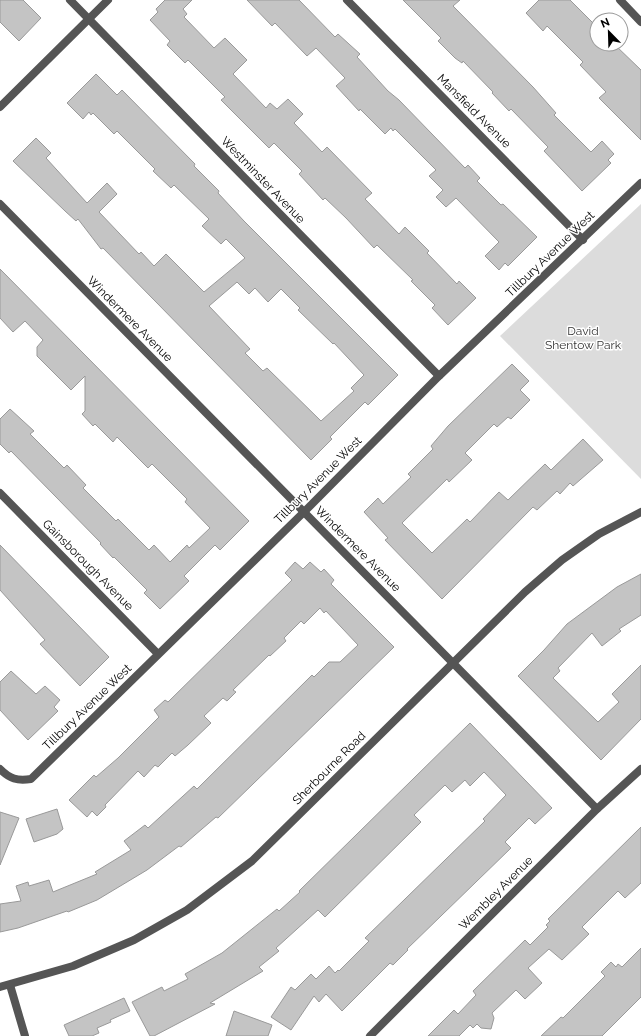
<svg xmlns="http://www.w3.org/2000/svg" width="641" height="1036" viewBox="0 0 641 1036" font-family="Raleway,sans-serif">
  <rect width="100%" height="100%" fill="#fff"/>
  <!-- green -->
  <polygon fill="#dcdcdc" points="641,204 641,479 500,336"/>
  <!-- building -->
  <g fill="#c4c4c4" stroke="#999" fill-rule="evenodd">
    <polygon points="0,0 23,0 41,18 19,41 0,22"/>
    <polygon points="165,0 192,0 183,9 187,14 184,17 214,48 225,38 247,60 233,74 266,108 270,103 277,109 288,99 303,114 294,123 322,152 327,147 372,193 365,199 399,234 405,227 429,251 427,253 457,284 459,281 476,298 448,325 432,308 435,305 411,281 413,280 377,245 374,248 346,218 325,198 323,200 299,174 302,171 274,143 269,148 221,100 225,97 188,60 185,63 167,45 170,41 150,20 158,12 156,9"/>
    <polygon points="247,0 299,0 335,37 338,34 360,54 357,57 388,91 399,100 465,168 468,165 480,178 477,181 501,205 503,204 537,237 508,266 505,263 499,270 485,256 499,242 456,198 446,207 436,197 443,190 429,176 436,170 395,129 393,131 391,128 385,134 360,109 359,111 336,86 345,78 316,48 307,56 275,23 272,26"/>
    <polygon points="403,0 460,0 453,6 533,87 556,113 554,115 591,152 602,141 614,154 608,160 611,163 582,191 544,151 548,147 511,109 509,111 492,93 493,92 463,61 462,63 455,58 438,41 441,38"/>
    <polygon points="539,0 570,0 597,27 597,44 614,44 641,70 641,140 599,98 606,92 580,65 583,62 547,26 543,31 526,13"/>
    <path d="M96 74 117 95 122 90 195 164 194 166 219 191 218 193 244 221 398 375 368 405 365 402 330 437 332 439 311 460 103 248 101 249 78 219 76 221 65 211 13 161 36 138 51 153 46 158 87 203 107 183 117 194 99 212 139 254 141 252 154 266 166 254 204 292 245 258 226 239 221 244 202 226 209 219 174 185 171 188 153 171 155 169 117 131 114 134 93 113 91 115 89 112 83 119 67 103ZM237 282 249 294 255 288 268 302 281 289 300 308 298 310 333 344 334 343 364 375 351 388 354 391 321 421 267 368 263 371 245 353 250 349 209 306Z"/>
    <polygon points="0,269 249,521 220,550 215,545 184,576 189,581 160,609 144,593 147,590 114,557 113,558 100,544 101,543 11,451 9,453 0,444 0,419 10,409 34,431 30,434 64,468 67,465 86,485 83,488 116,521 118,519 149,550 154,545 170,562 187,545 189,548 210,528 185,502 187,499 152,464 148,468 117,437 113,442 95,424 93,426 82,414 85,411 85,376 71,390 37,356 37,347 43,340 25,321 13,332 0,318"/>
    <polygon points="512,364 529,381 520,390 530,400 511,419 508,417 497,427 494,424 465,453 472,460 449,482 447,479 402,523 432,553 467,519 470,522 499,492 508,500 545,464 551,470 583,439 603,460 573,486 570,483 560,494 557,491 537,510 533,507 442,599 385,540 388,538 364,512 378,498 383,504 411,477 408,474 433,449 431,446 448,426"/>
    <polygon points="0,545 109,657 80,686 40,644 45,640 0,590"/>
    <polygon points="295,562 303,569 310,562 321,572 324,569 334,580 331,584 394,647 218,818 216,817 181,847 179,846 147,870 97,900 68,912 67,911 18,928 0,932 0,904 21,901 16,886 28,882 29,886 49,880 53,892 97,874 95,872 131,850 124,841 145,825 148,828 194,786 197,789 312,675 314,677 329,662 340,662 358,645 326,611 324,613 320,608 304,624 301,621 284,638 286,641 270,656 269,655 233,690 236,692 227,701 223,698 204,716 211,723 188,745 175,756 172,753 158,767 155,765 144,777 138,771 105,805 106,807 97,816 92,811 87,817 69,800 94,775 96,777 118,758 159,717 154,710 165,700 168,702 292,580 285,573"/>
    <polygon points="641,574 641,615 619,629 621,631 602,646 592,633 558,668 560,671 553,678 598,722 619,702 612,694 641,665 641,719 601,760 518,676 544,650 567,624 617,587"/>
    <polygon points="11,671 36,694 45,686 60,700 54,707 58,711 28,740 0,710 0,682"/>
    <polygon points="470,723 552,808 535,824 529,818 505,842 511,848 407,949 408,950 393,965 390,963 342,1011 326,994 319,1002 314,996 291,1030 271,1017 291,987 295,990 311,974 316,979 329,966 335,973 338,970 339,971 369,941 365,938 485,821 483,819 506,795 484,772 470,786 465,780 452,792 445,785 414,815 421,822 325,917 318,910 276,948 279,951 259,967 263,971 210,1003 215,1004 154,1036 150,1036 132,1002 162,987 164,991 188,979 185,974 222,953 277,909 279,911 300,892 299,891"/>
    <polygon points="57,809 63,829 57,834 34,842 26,819"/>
    <polygon points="0,812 19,818 0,865"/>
    <polygon points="641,827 641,883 625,898 618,891 582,927 589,934 562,960 549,949 528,968 542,983 525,999 516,990 492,1013 494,1018 491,1029 481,1028 477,1024 473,1028 470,1025 459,1036 428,1036 454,1010 458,1014 476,995 473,991 525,940 530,945 548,927 546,925 550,921 548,919"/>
    <polygon points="641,948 641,997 602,1036 541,1036 561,1017 563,1018 605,976 601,972 611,962 616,967 618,964 622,967"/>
    <polygon points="124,998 130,1011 110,1020 111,1022 97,1028 99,1033 92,1036 69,1036 64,1025"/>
    <polygon points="234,1011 272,1025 268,1036 226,1036"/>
  </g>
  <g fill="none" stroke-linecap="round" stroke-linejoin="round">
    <!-- minor -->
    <g stroke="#555" stroke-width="8">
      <polyline points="70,0 439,376"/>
      <polyline points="347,0 583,240"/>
      <polyline points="620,0 641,22"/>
      <polyline points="0,204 597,809"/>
      <polyline points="0,493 158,654"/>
      <path d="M0 769C10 779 17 781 31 779L304 512 439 376 641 183"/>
      <polyline points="10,985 25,1036"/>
      <polyline points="370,1036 597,809 641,769"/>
    </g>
    <!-- tertiary -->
    <g stroke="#555" stroke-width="8">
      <polyline points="0,107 108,0"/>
      <polyline points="0,987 73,966 134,940 187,910 252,861 525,592 562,560 599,534 641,512"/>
    </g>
  </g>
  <g text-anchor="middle" stroke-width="3" stroke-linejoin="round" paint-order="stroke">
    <!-- street labels -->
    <g font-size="12" fill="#000" stroke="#fff">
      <text transform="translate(474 111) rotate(45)" y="4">Mansfield Avenue</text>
      <text transform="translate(263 180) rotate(46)" y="4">Westminster Avenue</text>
      <text transform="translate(550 254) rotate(-44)" y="4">Tillbury Avenue West</text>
      <text transform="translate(130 319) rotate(45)" y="4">Windermere Avenue</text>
      <text transform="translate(318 480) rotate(-45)" y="4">Tillbury Avenue West</text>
      <text transform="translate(358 549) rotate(45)" y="4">Windermere Avenue</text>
      <text transform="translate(88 565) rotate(45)" y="4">Gainsborough Avenue</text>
      <text transform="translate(87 707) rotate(-44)" y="4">Tillbury Avenue West</text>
      <text transform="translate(329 768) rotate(-45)" y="4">Sherbourne Road</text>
      <text transform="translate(496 893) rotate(-45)" y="4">Wembley Avenue</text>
    </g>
    <!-- park labels -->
    <g font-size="12" fill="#333" stroke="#fff">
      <text x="583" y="335">David<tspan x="583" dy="14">Shentow Park</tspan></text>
    </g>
  </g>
  <!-- north arrow -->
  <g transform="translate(609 32) rotate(337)"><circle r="19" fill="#ffffff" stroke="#999999"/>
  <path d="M0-3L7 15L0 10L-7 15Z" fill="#000000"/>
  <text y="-6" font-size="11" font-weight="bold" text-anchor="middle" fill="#000000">N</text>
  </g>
</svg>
